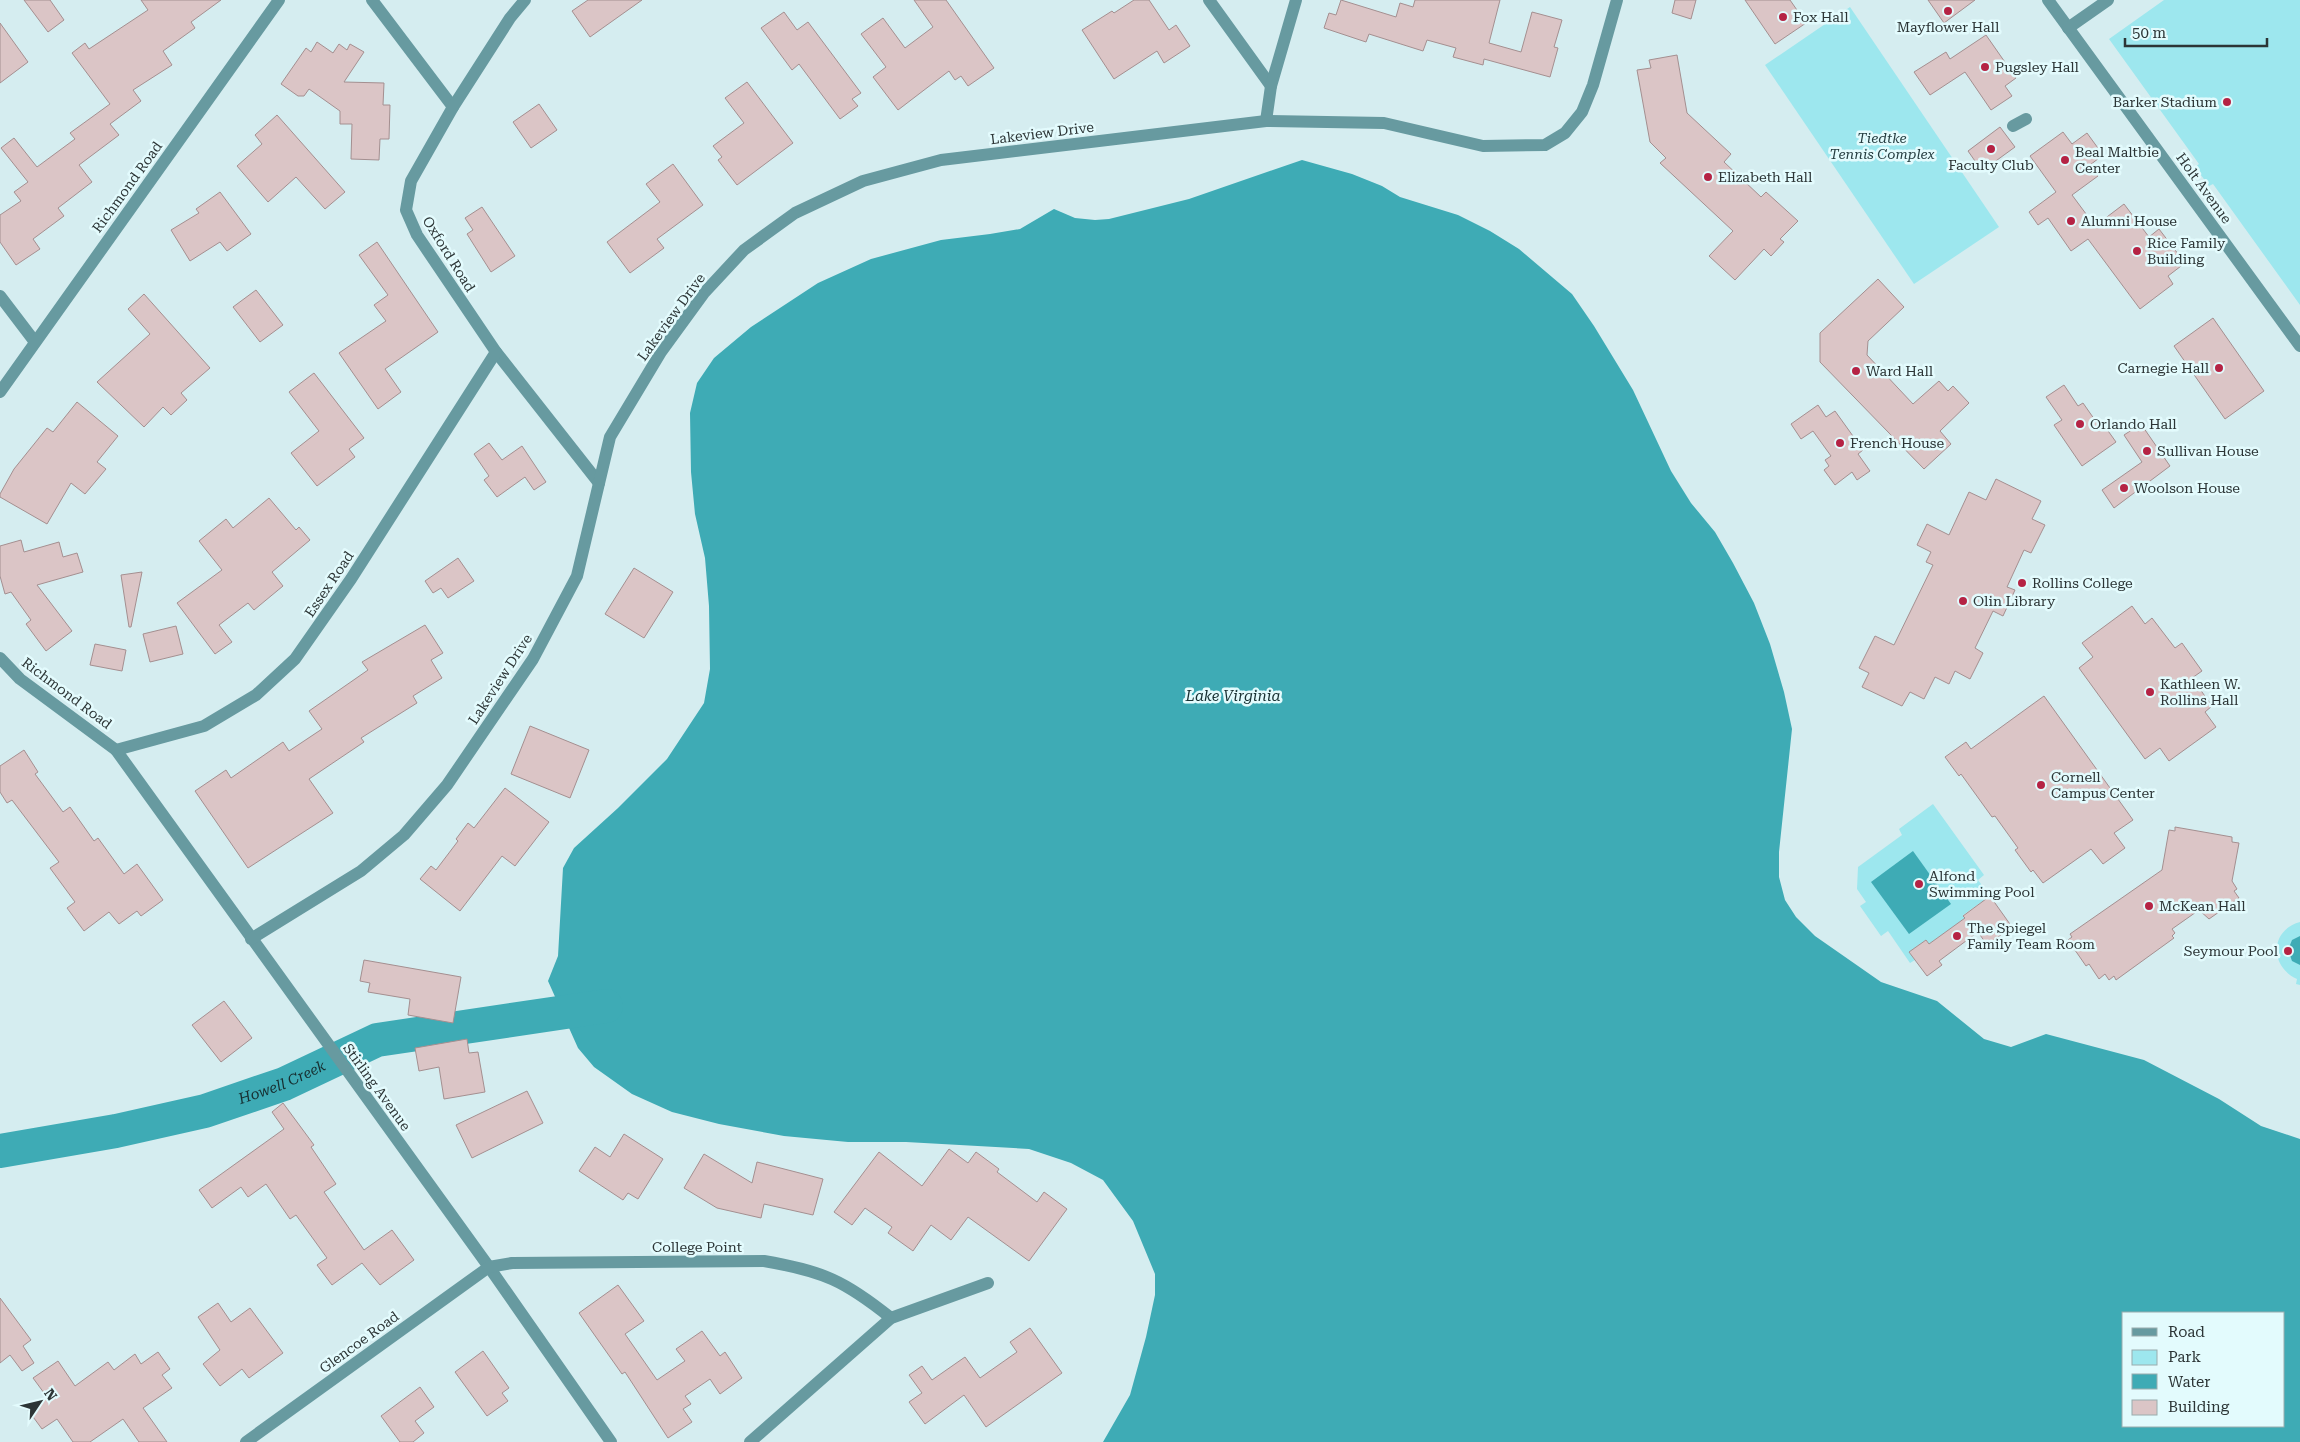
<svg xmlns="http://www.w3.org/2000/svg" width="2300" height="1442" viewBox="0 0 2300 1442" font-family="'Roboto Serif',serif">
  <rect width="100%" height="100%" fill="#d5edf0"/>
  <!-- green -->
  <g fill="#9de7ee">
    <polygon points="2164,0 2300,0 2300,305 2213,184 2209,186 2195,167 2199,164 2109,39"/>
    <polygon points="1850,7 1999,227 1914,284 1765,65"/>
    <polygon points="1933,804 1984,875 1978,880 1990,896 1963,915 1965,918 1929,944 1926,940 1909,952 1915,960 1910,963 1888,931 1881,936 1860,906 1866,902 1857,889 1858,867 1902,835 1899,829"/>
    <path d="M2300 922V985L2296 984 2297 979C2269 966 2270 930 2300 922Z"/>
  </g>
  <!-- water -->
  <g fill="#3eabb5" fill-rule="evenodd">
    <path d="M1302 160 1352 174 1382 186 1400 197 1458 215 1490 231 1519 249 1572 294 1594 326 1633 390 1671 471 1691 503 1715 532 1733 563 1754 603 1770 644 1784 692 1792 729 1779 852V877L1785 900 1796 917 1815 936 1881 982 1937 1001 1984 1039 2011 1047 2046 1034 2144 1060 2219 1099 2261 1126 2300 1139V1442H1103L1130 1395 1146 1337 1155 1295V1274L1133 1221 1103 1180 1071 1163 1029 1149 906 1142H848L784 1136 719 1124 672 1112 632 1094 594 1067 578 1048 548 981 558 956 563 868 574 848 618 808 667 759 704 703 710 669 709 606 705 558 695 514 691 472 690 413 697 383 714 358 751 327 818 283 871 259 941 240 990 234 1020 229 1054 209 1075 218 1095 220 1109 219 1189 199ZM2284 1313V1426H2124V1313Z"/>
    <polygon points="1913,851 1951,904 1909,934 1871,882"/>
    <polygon points="2300,936 2300,965 2292,961 2288,950 2292,940"/>
  </g>
  <g fill="none" stroke-linecap="round" stroke-linejoin="round">
    <!-- river -->
    <path stroke="#3eabb5" stroke-width="34" id="s1" d="M0 1151 116 1131 205 1111 284 1084 377 1040 606 1006"/>
  </g>
  <!-- building -->
  <g fill="#dbc5c6" stroke="#a48f90">
    <polygon points="24,0 50,0 64,20 48,32"/>
    <polygon points="141,0 221,0 191,22 195,28 163,51 172,65 133,90 141,101 110,124 119,135 79,165 92,182 58,208 64,216 33,239 40,249 16,265 0,242 0,215 21,201 14,192 28,182 1,148 14,138 37,167 75,139 70,133 110,104 72,53 85,43 89,49 148,10"/>
    <polygon points="588,0 642,0 590,37 572,11"/>
    <polygon points="914,0 946,0 994,68 968,86 961,76 955,80 949,71 898,110 873,77 886,67 861,34 883,18 905,48 933,27"/>
    <polygon points="1134,0 1149,0 1169,30 1176,25 1190,46 1164,63 1157,51 1114,79 1082,30 1112,11 1114,13"/>
    <polygon points="1341,0 1396,17 1400,3 1413,7 1415,0 1500,0 1489,43 1521,52 1532,12 1562,20 1554,47 1558,48 1550,77 1484,59 1483,65 1453,57 1456,48 1427,40 1423,51 1369,34 1366,42 1324,28 1329,13 1336,15"/>
    <polygon points="1675,0 1696,0 1691,19 1672,13"/>
    <polygon points="1745,0 1790,0 1806,23 1775,44"/>
    <polygon points="1928,0 1975,0 1944,23"/>
    <polygon points="784,12 797,30 808,22 861,93 852,99 858,106 840,119 799,64 792,70 761,28"/>
    <polygon points="0,23 28,62 0,83"/>
    <polygon points="1986,35 2016,78 2005,86 2012,96 1991,110 1965,72 1930,95 1914,72 1946,52 1950,59"/>
    <polygon points="317,42 333,53 339,44 347,50 350,44 364,52 344,82 384,83 383,105 390,105 389,139 380,139 379,160 351,159 352,124 340,124 340,111 309,89 304,96 298,96 281,84 306,48 311,52"/>
    <polygon points="1677,55 1687,113 1731,154 1724,162 1761,197 1766,192 1798,221 1780,239 1784,242 1771,256 1764,249 1735,280 1709,256 1733,231 1660,163 1666,158 1650,142 1637,70 1651,68 1649,60"/>
    <polygon points="747,82 793,143 737,185 718,160 722,157 713,146 744,123 725,98"/>
    <polygon points="539,104 557,130 531,148 513,122"/>
    <polygon points="277,115 345,192 325,209 296,177 268,202 237,166 262,144 255,135"/>
    <polygon points="2000,127 2015,147 1982,171 1968,151"/>
    <polygon points="2063,132 2072,144 2087,133 2103,155 2090,165 2098,176 2072,195 2095,226 2124,204 2149,237 2159,229 2185,263 2168,276 2173,284 2140,309 2088,239 2071,251 2048,218 2038,225 2029,212 2056,192 2030,156"/>
    <polygon points="673,164 703,205 657,239 664,248 630,273 607,242 660,202 646,184"/>
    <polygon points="220,192 251,234 227,251 220,242 190,261 171,230 199,213 196,209"/>
    <polygon points="482,207 515,256 491,272 467,234 473,230 465,218"/>
    <polygon points="377,242 438,332 385,369 401,392 378,409 339,353 386,321 374,305 388,295 359,255"/>
    <polygon points="1878,279 1904,307 1868,341 1867,355 1913,404 1939,381 1948,391 1953,386 1969,403 1940,431 1951,444 1924,469 1820,362 1820,333"/>
    <polygon points="256,290 283,325 260,342 233,307"/>
    <polygon points="144,294 210,368 181,393 187,400 171,415 163,407 144,427 97,382 150,334 128,309"/>
    <polygon points="2213,318 2264,391 2225,419 2174,346"/>
    <polygon points="314,373 364,438 349,449 355,457 317,486 291,453 319,431 289,392"/>
    <polygon points="2064,385 2078,406 2083,403 2097,423 2101,421 2116,442 2082,466 2054,425 2062,420 2046,397"/>
    <polygon points="77,402 118,436 97,462 106,469 85,494 71,483 47,524 0,497 0,494 14,469 47,428 53,432"/>
    <polygon points="1818,405 1826,417 1835,411 1863,450 1858,454 1870,471 1857,480 1852,472 1835,485 1824,470 1829,466 1825,460 1831,456 1813,431 1801,439 1791,424"/>
    <polygon points="2141,424 2170,466 2114,508 2102,490 2142,462 2124,435"/>
    <polygon points="489,443 502,460 522,446 546,482 534,490 525,477 497,497 484,480 489,476 474,454"/>
    <polygon points="1996,479 2041,501 2032,519 2045,525 2031,553 2024,550 2007,587 2015,590 2003,616 1993,611 1975,648 1983,653 1970,679 1955,671 1949,684 1935,677 1924,699 1910,692 1902,706 1862,687 1869,673 1859,668 1875,636 1894,645 1933,565 1926,562 1931,552 1917,545 1927,524 1949,535 1969,492 1986,500"/>
    <polygon points="269,498 296,530 299,527 310,540 272,572 283,586 254,610 248,603 219,625 232,642 215,654 177,603 222,570 199,541 226,519 233,528"/>
    <polygon points="21,540 24,552 59,542 63,557 77,553 83,572 37,585 72,631 46,651 26,624 31,620 11,592 5,594 0,576 0,546"/>
    <polygon points="458,558 474,581 448,598 441,588 433,593 425,581"/>
    <polygon points="634,568 673,592 644,638 605,614"/>
    <polygon points="142,572 131,627 129,627 121,575"/>
    <polygon points="2132,606 2145,624 2152,618 2175,648 2182,643 2202,671 2192,678 2212,706 2205,712 2216,727 2169,761 2160,748 2145,759 2079,668 2093,657 2082,643"/>
    <polygon points="425,625 443,653 431,660 442,678 413,696 417,703 361,738 364,742 309,779 333,813 248,868 195,791 226,770 231,778 283,742 289,751 322,729 309,711 368,670 362,662"/>
    <polygon points="176,626 183,654 150,662 143,634"/>
    <polygon points="95,644 126,650 122,671 90,665"/>
    <polygon points="2044,696 2133,820 2114,833 2125,848 2103,864 2091,849 2043,883 2033,870 2031,872 2015,850 2018,848 1995,816 1992,817 1961,774 1959,776 1945,757 1966,742 1971,749"/>
    <polygon points="530,726 589,750 570,798 511,774"/>
    <polygon points="24,750 38,772 35,774 63,812 70,807 94,841 98,838 124,874 137,864 163,900 141,916 137,911 119,924 109,912 84,931 67,908 75,902 50,868 59,862 12,800 7,803 0,792 0,766"/>
    <polygon points="505,788 549,822 515,866 502,856 460,911 420,879 431,866 436,870 458,841 456,839 468,823 474,828"/>
    <polygon points="2175,827 2232,837 2232,842 2239,843 2232,881 2237,889 2234,891 2239,898 2209,919 2199,910 2172,929 2175,933 2172,936 2174,938 2116,980 2114,976 2109,980 2105,974 2099,979 2089,964 2086,966 2068,940 2072,937 2070,934 2162,870 2169,830 2175,831"/>
    <polygon points="1990,896 2012,927 1987,945 1978,932 1939,961 1942,965 1927,976 1909,952 1926,940 1929,944 1965,918 1963,916"/>
    <polygon points="364,960 461,977 453,1023 408,1015 410,999 368,992 370,983 360,981"/>
    <polygon points="224,1001 252,1038 221,1062 192,1025"/>
    <polygon points="467,1039 469,1053 478,1052 485,1092 444,1099 439,1067 419,1071 415,1048"/>
    <polygon points="527,1091 543,1123 472,1158 456,1125"/>
    <polygon points="283,1103 314,1145 311,1147 336,1184 324,1192 364,1250 392,1230 414,1260 380,1285 362,1263 332,1285 317,1265 327,1258 296,1215 290,1219 266,1184 248,1197 241,1187 212,1208 199,1190 284,1129 272,1112"/>
    <polygon points="624,1134 663,1159 638,1199 628,1193 623,1200 579,1171 595,1147 610,1157"/>
    <polygon points="949,1149 968,1163 976,1152 999,1169 997,1172 1037,1202 1044,1192 1067,1209 1029,1261 968,1217 951,1240 931,1225 913,1251 888,1233 892,1227 865,1208 852,1225 834,1212 879,1152 922,1186"/>
    <polygon points="704,1154 752,1183 757,1162 823,1179 813,1215 764,1204 761,1218 717,1208 684,1188"/>
    <polygon points="618,1285 644,1321 625,1334 657,1380 685,1361 676,1349 702,1331 720,1356 725,1352 742,1378 720,1394 710,1379 685,1396 691,1404 683,1409 692,1422 668,1438 625,1372 622,1374 579,1313"/>
    <polygon points="0,1298 31,1340 23,1346 34,1363 22,1371 10,1355 0,1363"/>
    <polygon points="218,1303 231,1322 250,1308 283,1353 249,1378 242,1369 220,1386 203,1364 220,1350 198,1317"/>
    <polygon points="1030,1328 1062,1373 986,1427 964,1395 925,1424 909,1402 922,1393 909,1375 922,1366 932,1380 965,1357 980,1378 1017,1352 1010,1342"/>
    <polygon points="483,1351 509,1388 502,1393 508,1401 487,1416 455,1372"/>
    <polygon points="158,1352 170,1369 162,1375 172,1388 143,1408 167,1442 139,1442 123,1419 90,1442 73,1442 57,1419 42,1429 28,1410 47,1397 33,1378 58,1361 75,1386 108,1362 114,1370 135,1354 141,1364"/>
    <polygon points="420,1387 434,1407 415,1421 424,1433 413,1442 400,1442 381,1416"/>
  </g>
  <g fill="none" stroke-linecap="round" stroke-linejoin="round">
    <!-- minor -->
    <g stroke="#679aa0" stroke-width="12">
      <polyline points="372,0 453,107"/>
      <polyline points="525,0 510,18 453,107 411,181 406,210 417,235 496,352 599,483"/>
      <polyline points="1209,0 1271,86"/>
      <polyline points="2048,0 2300,346"/>
      <polyline points="2068,28 2108,0"/>
      <polyline points="1266,121 1271,86 1296,0"/>
      <polyline points="2013,126 2026,119"/>
      <polyline points="0,296 35,342"/>
      <polyline points="0,392 279,0"/>
      <polyline points="0,658 20,679 116,750 489,1267 611,1442"/>
      <polyline points="116,750 204,726 256,695 295,659 351,579 496,352"/>
      <polyline points="251,939 361,871 404,835 447,785 533,659 577,576 610,437 661,352 704,293 744,250 795,213 863,181 941,160 1266,121 1384,123 1483,146 1545,145 1565,133 1582,112 1593,85 1617,0"/>
      <path d="M246 1442 489 1267 512 1263 764 1261C823 1271 845 1281 891 1318"/>
      <polyline points="750,1442 891,1318 988,1283"/>
    </g>
  </g>
  <!-- markers -->
  <g fill="#b52344" stroke="#e3fbfd" stroke-width="2">
    <circle cx="1948" cy="11" r="5"/>
    <circle cx="1783" cy="17" r="5"/>
    <circle cx="1985" cy="67" r="5"/>
    <circle cx="2227" cy="102" r="5"/>
    <circle cx="1991" cy="149" r="5"/>
    <circle cx="2065" cy="160" r="5"/>
    <circle cx="1708" cy="177" r="5"/>
    <circle cx="2071" cy="221" r="5"/>
    <circle cx="2137" cy="251" r="5"/>
    <circle cx="2219" cy="368" r="5"/>
    <circle cx="1856" cy="371" r="5"/>
    <circle cx="2080" cy="424" r="5"/>
    <circle cx="1840" cy="443" r="5"/>
    <circle cx="2147" cy="451" r="5"/>
    <circle cx="2124" cy="488" r="5"/>
    <circle cx="2022" cy="583" r="5"/>
    <circle cx="1963" cy="601" r="5"/>
    <circle cx="2150" cy="692" r="5"/>
    <circle cx="2041" cy="785" r="5"/>
    <circle cx="1919" cy="884" r="5"/>
    <circle cx="2149" cy="906" r="5"/>
    <circle cx="1957" cy="936" r="5"/>
    <circle cx="2288" cy="951" r="5"/>
  </g>
  <g text-anchor="middle" stroke-width="5" stroke-linejoin="round" paint-order="stroke">
    <!-- poi labels -->
    <g font-size="14" fill="#2c3536" stroke="#e3fbfd" text-anchor="start">
      <text x="1793" y="22">Fox Hall</text>
      <text x="1948" y="32" text-anchor="middle">Mayflower Hall</text>
      <text x="1995" y="72">Pugsley Hall</text>
      <text x="2217" y="107" text-anchor="end">Barker Stadium</text>
      <text x="2075" y="157">Beal Maltbie<tspan x="2075" dy="16">Center</tspan></text>
      <text x="1991" y="170" text-anchor="middle">Faculty Club</text>
      <text x="1718" y="182">Elizabeth Hall</text>
      <text x="2081" y="226">Alumni House</text>
      <text x="2147" y="248">Rice Family<tspan x="2147" dy="16">Building</tspan></text>
      <text x="2209" y="373" text-anchor="end">Carnegie Hall</text>
      <text x="1866" y="376">Ward Hall</text>
      <text x="2090" y="429">Orlando Hall</text>
      <text x="1850" y="448">French House</text>
      <text x="2157" y="456">Sullivan House</text>
      <text x="2134" y="493">Woolson House</text>
      <text x="2032" y="588">Rollins College</text>
      <text x="1973" y="606">Olin Library</text>
      <text x="2160" y="689">Kathleen W.<tspan x="2160" dy="16">Rollins Hall</tspan></text>
      <text x="2051" y="782">Cornell<tspan x="2051" dy="16">Campus Center</tspan></text>
      <text x="1929" y="881">Alfond<tspan x="1929" dy="16">Swimming Pool</tspan></text>
      <text x="2159" y="911">McKean Hall</text>
      <text x="1967" y="933">The Spiegel<tspan x="1967" dy="16">Family Team Room</tspan></text>
      <text x="2278" y="956" text-anchor="end">Seymour Pool</text>
    </g>
    <!-- street labels -->
    <g font-size="14" fill="#2c3536" stroke="#e3fbfd">
      <text transform="translate(1042 133) rotate(-7)" y="5">Lakeview Drive</text>
      <text transform="translate(127 187) rotate(-54)" y="5">Richmond Road</text>
      <text transform="translate(2204 188) rotate(54)" y="5">Holt Avenue</text>
      <text transform="translate(449 254) rotate(58)" y="5">Oxford Road</text>
      <text transform="translate(671 317) rotate(-54)" y="5">Lakeview Drive</text>
      <text transform="translate(329 584) rotate(-56)" y="5">Essex Road</text>
      <text transform="translate(500 679) rotate(-57)" y="5">Lakeview Drive</text>
      <text transform="translate(67 693) rotate(37)" y="5">Richmond Road</text>
      <text transform="translate(377 1087) rotate(54)" y="5">Stirling Avenue</text>
      <text x="697" y="1252">College Point</text>
      <text transform="translate(359 1342) rotate(-36)" y="5">Glencoe Road</text>
    </g>
    <!-- park labels -->
    <g font-size="14" font-style="italic" fill="#253d40" stroke="#e3fbfd">
      <text x="1882" y="143">Tiedtke<tspan x="1882" dy="16">Tennis Complex</tspan></text>
    </g>
    <!-- water labels -->
    <g font-size="15" font-style="italic" fill="#172f31" stroke="#e3fbfd">
      <text x="1233" y="701">Lake Virginia</text>
      <text dy="5" stroke="none"><textPath href="#s1" startOffset="291">Howell Creek</textPath></text>
    </g>
  </g>
  <!-- legend -->
  <rect x="2122" y="1312" width="162" height="115" fill="#e3fbfd" stroke="#9aacad"/>
  <rect x="2132" y="1328" width="25" height="8" fill="#679aa0" stroke="#9aacad"/>
  <text x="2168" y="1337" font-size="15" fill="#2c3536">Road</text>
  <rect x="2132" y="1350" width="25" height="15" fill="#9de7ee" stroke="#9aacad"/>
  <text x="2168" y="1362" font-size="15" fill="#2c3536">Park</text>
  <rect x="2132" y="1374" width="25" height="15" fill="#3eabb5" stroke="#9aacad"/>
  <text x="2168" y="1387" font-size="15" fill="#2c3536">Water</text>
  <rect x="2132" y="1400" width="25" height="15" fill="#dbc5c6" stroke="#9aacad"/>
  <text x="2168" y="1412" font-size="15" fill="#2c3536">Building</text>
  <!-- north arrow -->
  <g transform="translate(40 1402) rotate(55)" stroke="#e3fbfd" stroke-width="4" paint-order="stroke">
  <path d="M0-4L9 19L0 12L-9 19Z" fill="#2c3536"/>
  <text y="-8" font-size="14" font-weight="bold" text-anchor="middle" fill="#2c3536">N</text>
  </g>
  <!-- scale -->
  <path d="M2125 38v8h142v-8" fill="none" stroke="#2c3536" stroke-width="2.5"/>
  <text x="2132" y="38" font-size="15" fill="#2c3536" stroke="#e3fbfd" stroke-width="4" paint-order="stroke">50 m</text>
</svg>
